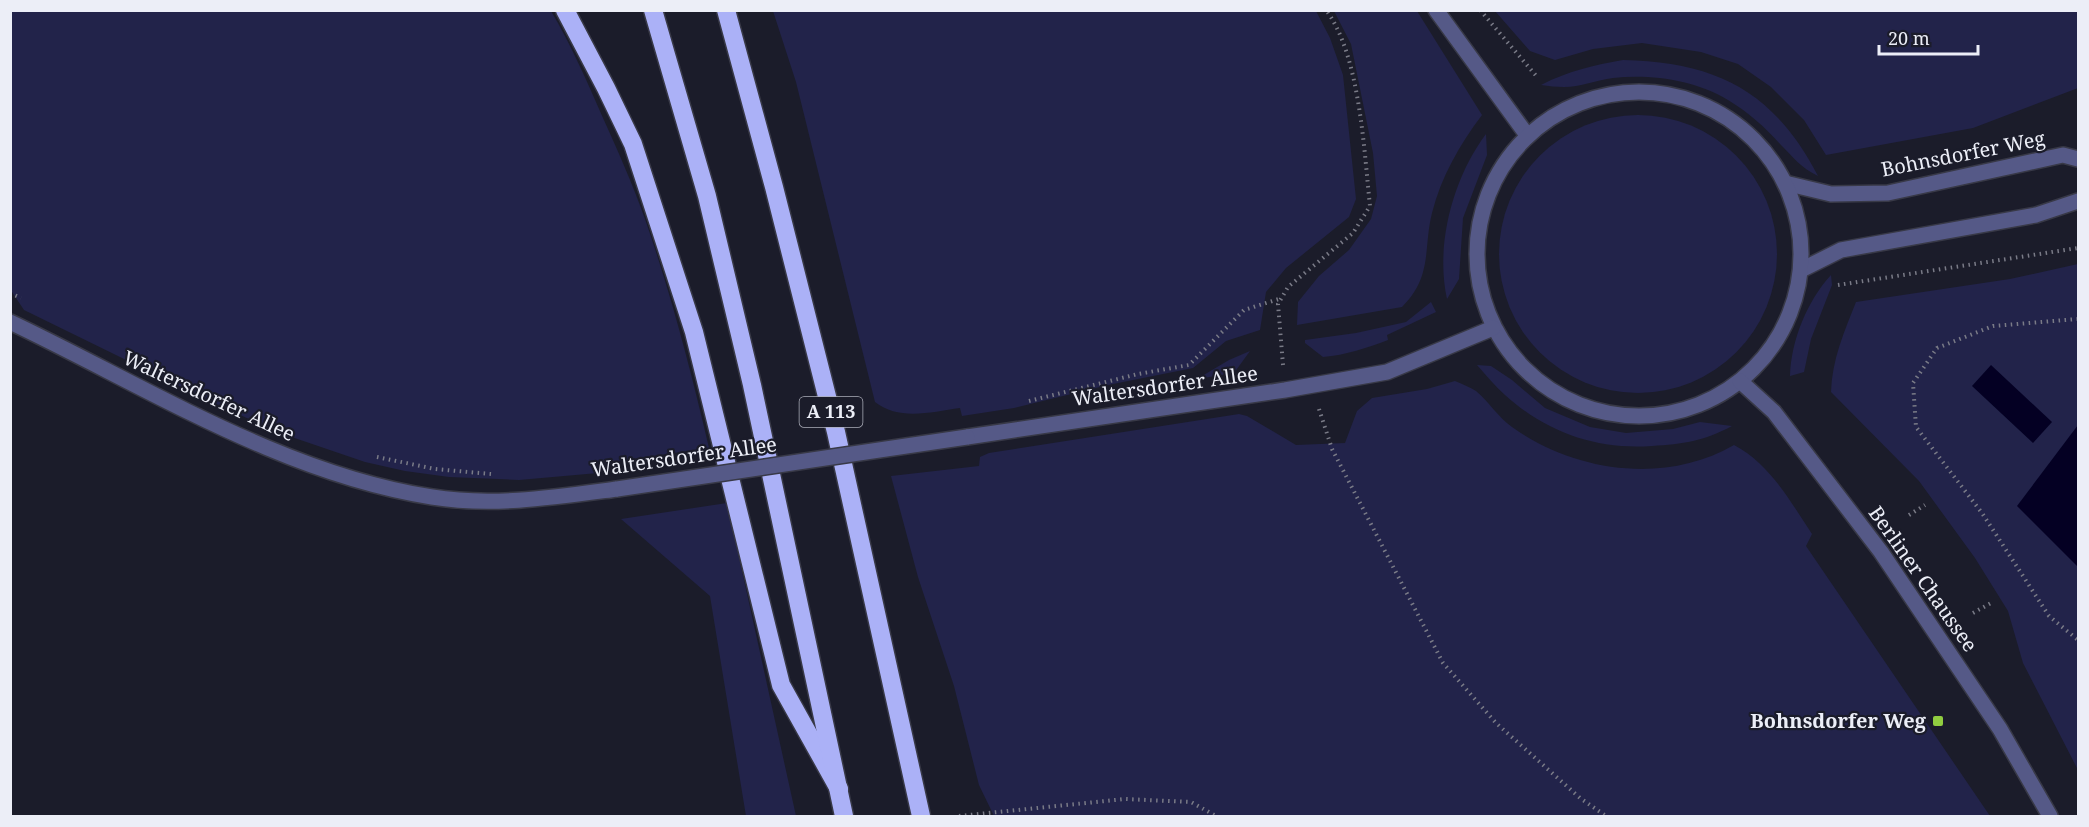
<svg xmlns="http://www.w3.org/2000/svg" width="2089" height="827" viewBox="0 0 2089 827" font-family="'Noto Serif',serif">
  <rect width="100%" height="100%" fill="#1b1c2a"/>
  <!-- green -->
  <g fill="#22234a">
    <path d="M11 10 551 11C571 45 587 81 603 118 618 151 633 185 645 219 671 294 691 371 709 448L618 461 598 473 519 480 449 477 405 471 365 462 277 432 214 403 24 310 10 289Z"/>
    <path d="M773 11H1316L1330 38 1343 75 1356 199 1349 217 1286 268 1266 292 1260 330 1226 341 1193 368 1108 385 1014 408 962 416 960 408C931 412 899 421 875 402L796 82Z"/>
    <path d="M1334 11H1417L1482 115C1460 144 1441 177 1432 213 1423 249 1433 276 1402 307L1297 325 1298 302 1319 276 1349 250 1371 219 1377 196 1373 153 1351 44Z"/>
    <polygon points="1495,11 2078,11 2078,88 1973,128 1826,155 1804,120 1771,87 1738,64 1701,52 1642,43 1593,49 1555,60 1530,51"/>
    <path d="M1623 60C1716 62 1774 91 1818 176 1801 168 1793 157 1780 144 1765 127 1748 112 1728 100 1695 80 1651 74 1613 78 1597 80 1580 87 1564 87 1556 87 1549 86 1541 85 1568 71 1594 65 1623 60Z"/>
    <circle cx="1638" cy="254" r="139"/>
    <path d="M1486 134 1487 155 1463 218 1459 279 1447 299C1435 245 1453 178 1486 134Z"/>
    <path d="M2078 264V770L2023 663 2008 611 1975 558 1919 481 1831 392C1832 360 1844 332 1856 302L2010 279Z"/>
    <path d="M1831 275 1832 285 1811 339 1804 372 1790 376C1791 341 1807 301 1831 275Z"/>
    <path d="M1431 302 1436 312 1387 335 1388 340C1367 348 1346 355 1323 357L1305 343V340L1356 333 1406 322Z"/>
    <polygon points="1250,351 1234,373 1197,379 1229,360"/>
    <path d="M1477 365 1491 366 1512 380 1545 408 1590 427 1626 433 1673 429 1700 422 1732 426C1704 441 1683 444 1652 446 1597 450 1547 433 1505 395 1495 386 1486 375 1477 365Z"/>
    <path d="M1455 381C1462 384 1470 387 1476 391 1489 402 1498 417 1512 427 1575 472 1665 485 1734 445 1770 464 1790 501 1812 534L1806 546 1990 816H994L979 785 954 686 918 577 891 476 979 466 980 457 989 453 1239 414 1247 416 1296 445 1345 443 1357 411 1372 398 1427 389Z"/>
    <polygon points="727,503 796,816 746,816 710,596 621,519"/>
  </g>
  <!-- water -->
  <g fill="#040023">
    <polygon points="1991,365 2052,422 2033,443 1972,386"/>
    <polygon points="2078,425 2078,567 2017,506"/>
  </g>
  <g fill="none" stroke-linecap="round" stroke-linejoin="round">
    <!-- minor casing -->
    <g stroke="#383947" stroke-width="18">
      <g id="minor">
        <polyline points="1785,183 1831,194 1888,193 2063,155 2078,159"/>
        <polyline points="1801,270 1841,250 2036,215 2078,201"/>
      </g>
    </g>
    <!-- tertiary casing -->
    <g stroke="#383947" stroke-width="18">
      <g id="tertiary">
        <polyline points="1436,10 1527,135"/>
        <circle cx="1639" cy="254" r="162"/>
        <path d="M10 322C145 386 283 474 432 497 493 507 557 497 617 489"/>
        <polyline points="1740,381 1774,412 1881,552 2000,729 2050,816"/>
        <polyline points="967,437 1285,390 1387,372 1493,328"/>
      </g>
    </g>
    <!-- motorway casing -->
    <g stroke="#383947" stroke-width="21">
      <g id="motorway">
        <polyline points="565,10 606,88 633,144 694,332 781,685 839,789"/>
        <polyline points="653,10 707,196 752,385 844,816"/>
        <polyline points="726,10 774,187 836,432 921,816"/>
      </g>
    </g>
    <!-- path -->
    <g stroke="#7a7b87" stroke-width="4" stroke-dasharray="1.5 4.5" stroke-linecap="butt">
      <polyline points="1480,10 1538,78"/>
      <polyline points="1838,285 2078,248"/>
      <polyline points="10,293 21,298"/>
      <polyline points="2078,319 1993,326 1937,348 1913,383 1916,427 1982,513 2049,616 2078,640"/>
      <path d="M1283 365 1278 304 1288 287 1353 233 1370 206C1364 151 1360 55 1326 10"/>
      <polyline points="1029,401 1138,374 1189,365 1244,310 1282,298"/>
      <polyline points="1319,409 1332,449 1443,663 1496,723 1580,798 1606,816"/>
      <polyline points="377,457 435,469 491,474"/>
      <polyline points="1909,515 1925,505"/>
      <polyline points="1973,613 1991,603"/>
      <polyline points="959,816 1125,799 1191,802 1216,816"/>
    </g>
    <!-- minor -->
    <use href="#minor" stroke="#555987" stroke-width="15"/>
    <!-- tertiary -->
    <use href="#tertiary" stroke="#555987" stroke-width="15"/>
    <!-- motorway -->
    <use href="#motorway" stroke="#abb1f7" stroke-width="18"/>
    <!-- tertiary-bridge casing -->
    <g stroke="#383947" stroke-width="18" stroke-linecap="butt">
      <polyline id="tertiary-bridge" points="617,489 967,437"/>
    </g>
    <!-- tertiary-bridge -->
    <use href="#tertiary-bridge" stroke="#555987" stroke-width="15"/>
  </g>
  <!-- markers -->
  <rect fill="#91cd40" stroke="#1b1c2a" stroke-width="2" x="1932" y="715" width="12" height="12" rx="3"/>
  <g text-anchor="middle" stroke-width="4.5" stroke-linejoin="round" paint-order="stroke">
    <!-- shield labels -->
    <rect fill="#1b1c2a" stroke="#adafba" stroke-width="1.5" x="799.5" y="397" width="63" height="30" rx="4.5"/>
    <g font-size="18" font-weight="bold" fill="#eceef7">
      <text x="831" y="418">A 113</text>
    </g>
    <!-- street labels -->
    <g font-size="20" fill="#eceef7" stroke="#1b1c2a">
      <text transform="translate(1963 154) rotate(-11)" y="7">Bohnsdorfer Weg</text>
      <text transform="translate(1165 386) rotate(-8)" y="7">Waltersdorfer Allee</text>
      <text transform="translate(209 396) rotate(25)" y="7">Waltersdorfer Allee</text>
      <text transform="translate(684 457) rotate(-8)" y="7">Waltersdorfer Allee</text>
      <text transform="translate(1923 579) rotate(55)" y="7">Berliner Chaussee</text>
    </g>
    <!-- poi labels -->
    <g font-size="20" font-weight="bold" fill="#eceef7" stroke="#1b1c2a" text-anchor="end">
      <text x="1926" y="728">Bohnsdorfer Weg</text>
    </g>
  </g>
  <!-- border -->
  <rect width="2089" height="827" fill="none" stroke="#eceef7" stroke-width="24"/>
  <!-- scale -->
  <path d="M1879 45v9h99v-9" fill="none" stroke="#eceef7" stroke-width="3"/>
  <text x="1888" y="45" font-size="18" fill="#eceef7" stroke="#1b1c2a" stroke-width="4.5" paint-order="stroke">20 m</text>
</svg>
